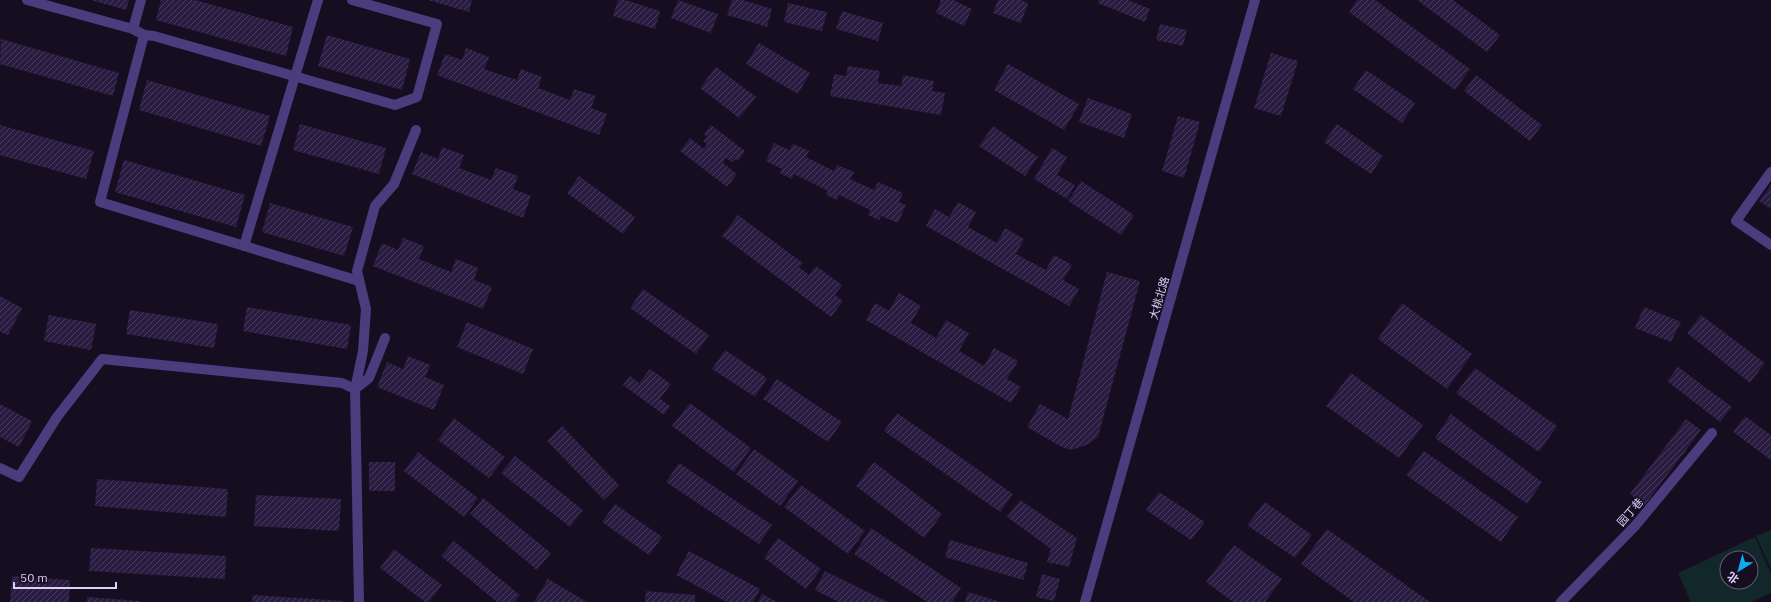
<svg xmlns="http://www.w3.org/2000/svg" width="1771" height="602" viewBox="0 0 1771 602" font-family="'IBM Plex Sans','Noto Sans SC',sans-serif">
  <defs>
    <pattern id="building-hatch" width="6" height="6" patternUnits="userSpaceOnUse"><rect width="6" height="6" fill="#2a1b41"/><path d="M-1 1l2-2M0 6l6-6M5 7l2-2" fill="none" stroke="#483b5d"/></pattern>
  </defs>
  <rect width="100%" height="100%" fill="#150e21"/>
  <!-- garden -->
  <g fill="#12272a" fill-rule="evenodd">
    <polygon points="1771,530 1771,569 1756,536"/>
    <path d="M1755 537 1771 574V593L1751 602H1691L1678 573ZM1727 558H1751V582H1727Z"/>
  </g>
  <!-- building -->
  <g fill="url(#building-hatch)">
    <polygon points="91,0 129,0 126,10"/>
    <polygon points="161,0 195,0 293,27 286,56 156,20"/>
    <polygon points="428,0 472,0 469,12"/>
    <polygon points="618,0 625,0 660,11 655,29 613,16"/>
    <polygon points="678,0 718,14 711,33 671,18"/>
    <polygon points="732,0 742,0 772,9 767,27 727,15"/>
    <polygon points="941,0 953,0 972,9 964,26 936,13"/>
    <polygon points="998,0 1020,0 1028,3 1021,23 993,13"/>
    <polygon points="1099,0 1128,0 1150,9 1145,22 1098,3"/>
    <polygon points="1357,0 1375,0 1470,69 1455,90 1349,12"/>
    <polygon points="1417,0 1453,0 1500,35 1487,52"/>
    <polygon points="788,3 827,12 822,31 784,22"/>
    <polygon points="842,11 883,23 878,41 836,29"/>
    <polygon points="1160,24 1187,30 1183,46 1156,40"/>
    <polygon points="327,35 410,59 402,90 318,66"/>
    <polygon points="1,39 119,73 113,96 0,64"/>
    <polygon points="759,43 810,73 798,94 746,64"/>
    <polygon points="466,48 489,57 484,69 517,80 521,69 542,77 538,88 570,100 574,89 596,96 591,108 607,114 599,135 437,75 445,54 462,60"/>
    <polygon points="1271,53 1298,61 1281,116 1254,108"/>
    <polygon points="1008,64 1079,104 1064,130 994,90"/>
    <polygon points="848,66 880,71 878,83 901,86 903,75 934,81 932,91 945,93 941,115 830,96 834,74 846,76"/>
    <polygon points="716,67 756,97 739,118 700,88"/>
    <polygon points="1366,70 1415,103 1402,123 1353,89"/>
    <polygon points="1476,75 1542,125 1530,141 1464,91"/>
    <polygon points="147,80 270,116 261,146 139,110"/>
    <polygon points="1088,98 1132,114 1124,138 1079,122"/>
    <polygon points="1178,116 1200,122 1184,178 1162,171"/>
    <polygon points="300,124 386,148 379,174 293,150"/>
    <polygon points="1337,124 1383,156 1371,174 1324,142"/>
    <polygon points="0,125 94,151 86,179 0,155"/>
    <polygon points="711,125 745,151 738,161 735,159 732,162 726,158 723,163 737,174 727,187 680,151 690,138 704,149 707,144 703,141 707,137 704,134"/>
    <polygon points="993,126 1038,157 1025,176 979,146"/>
    <polygon points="774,143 789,150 793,144 809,151 806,157 834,171 837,165 854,172 850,179 874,190 878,182 903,193 899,202 906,205 898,223 881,216 879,220 868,215 870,210 839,195 837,200 826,195 828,191 794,174 792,179 780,173 782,169 766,161"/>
    <polygon points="442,147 464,155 459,168 491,180 496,168 518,176 513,189 531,196 523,218 412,174 421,152 438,159"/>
    <polygon points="1052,148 1067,157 1057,175 1075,185 1067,199 1034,179"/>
    <polygon points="124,160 245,195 236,227 115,192"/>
    <polygon points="579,176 635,217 623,234 567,193"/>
    <polygon points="1081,181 1134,215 1121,235 1068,201"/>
    <polygon points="1771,185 1771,209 1759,201"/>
    <polygon points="958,202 976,212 968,227 997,243 1005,228 1024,239 1016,254 1046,270 1054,255 1072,265 1063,280 1079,289 1069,306 926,226 935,209 949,217"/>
    <polygon points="270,203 353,227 344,256 262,232"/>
    <polygon points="738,215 803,263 799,267 809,275 816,266 842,285 835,295 843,301 831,317 722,236"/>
    <polygon points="403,238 424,246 419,259 451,272 456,259 478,268 474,280 492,287 483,309 373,266 382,243 398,250"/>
    <polygon points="1107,272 1140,281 1098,437 1089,444 1071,450 1062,447 1027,427 1040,404 1068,419"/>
    <polygon points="643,289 709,335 696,354 630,308"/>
    <polygon points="899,293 921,306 911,323 936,338 946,320 969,333 959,351 984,366 994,348 1018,361 1007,379 1021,387 1011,403 866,320 875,303 889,311"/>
    <polygon points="0,296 22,308 8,335 0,332"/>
    <polygon points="1402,303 1472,354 1447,389 1378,339"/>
    <polygon points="247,307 351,325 347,349 243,331"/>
    <polygon points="1644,307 1681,322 1671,342 1635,328"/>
    <polygon points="130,310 218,324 214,348 126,334"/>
    <polygon points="49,315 96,324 91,350 44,341"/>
    <polygon points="1701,315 1765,363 1750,383 1687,333"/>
    <polygon points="467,322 533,349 523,374 457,347"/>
    <polygon points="725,350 767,378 755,397 712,369"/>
    <polygon points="408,356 430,365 425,377 444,385 434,410 377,387 387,362 403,369"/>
    <polygon points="1678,367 1732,407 1720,422 1667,381"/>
    <polygon points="1475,368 1557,426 1539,452 1456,393"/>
    <polygon points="650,369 671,384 660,399 670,406 664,415 623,385 630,376 639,383"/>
    <polygon points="1351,373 1423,425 1399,458 1326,406"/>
    <polygon points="777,379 842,422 828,442 763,399"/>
    <polygon points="690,403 751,448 734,472 672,426"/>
    <polygon points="0,404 32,421 19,447 0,437"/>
    <polygon points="897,413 1013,494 1000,512 884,431"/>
    <polygon points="1451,414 1542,482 1527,504 1435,438"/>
    <polygon points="1745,416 1771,435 1771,460 1733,432"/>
    <polygon points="454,418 505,457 489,478 438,440"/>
    <polygon points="1686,419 1701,430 1644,506 1630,494"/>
    <polygon points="562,426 619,485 604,500 547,441"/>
    <polygon points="754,449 798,481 780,506 736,474"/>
    <polygon points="1424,451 1518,517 1501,542 1406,475"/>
    <polygon points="418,452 478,498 464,517 404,471"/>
    <polygon points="515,456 583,510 570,527 501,473"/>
    <rect x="369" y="462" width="26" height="29"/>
    <polygon points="874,462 942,514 924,538 856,486"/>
    <polygon points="679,463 772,525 759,544 666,482"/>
    <polygon points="97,479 228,489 226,517 95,506"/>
    <polygon points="801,485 865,531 848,554 784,507"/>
    <polygon points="1159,492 1205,522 1191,540 1146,510"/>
    <polygon points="256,495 341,499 339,531 254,526"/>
    <polygon points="483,498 551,553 537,570 470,514"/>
    <polygon points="1020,500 1077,538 1069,567 1047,562 1051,549 1007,517"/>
    <polygon points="1265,502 1312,535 1295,558 1247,525"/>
    <polygon points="615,504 662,537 649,555 602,522"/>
    <polygon points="871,528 961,588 952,602 927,602 854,554"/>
    <polygon points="1327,529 1430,602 1354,602 1301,564"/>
    <polygon points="778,538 821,569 806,589 764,558"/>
    <polygon points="950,540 1028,563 1023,580 945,557"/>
    <polygon points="454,541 520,595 514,602 497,602 441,556"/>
    <polygon points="1234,545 1282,579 1265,602 1233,602 1206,582"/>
    <polygon points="91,548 226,556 225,579 89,571"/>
    <polygon points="394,549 442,585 429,602 425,602 380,568"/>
    <polygon points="689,551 760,589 753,602 727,602 676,575"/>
    <polygon points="825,571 888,602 839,602 815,590"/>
    <polygon points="1042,574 1060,579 1054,601 1036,597"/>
    <polygon points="12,576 70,580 69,602 10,602"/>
    <polygon points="548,579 587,602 534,602"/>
    <polygon points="646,591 695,595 695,602 645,602"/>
    <polygon points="968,592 1001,602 965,602"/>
    <polygon points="762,594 777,602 758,602"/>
    <polygon points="253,595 343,601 343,602 252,602"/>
    <polygon points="87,597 139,601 139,602 87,602"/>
  </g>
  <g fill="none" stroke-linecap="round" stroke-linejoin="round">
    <!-- minor -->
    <g stroke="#4a3c7d" stroke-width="10">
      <polyline points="27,0 133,29 141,0"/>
      <polyline points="133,29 144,35 100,202 359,281"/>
      <polyline points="144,35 154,36 395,105 417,97 437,24 352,0"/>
      <polyline points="1771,172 1736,221 1771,245"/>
      <polyline points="244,246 318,0"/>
      <polyline points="0,468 19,477 57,417 102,359 342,383 355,389 369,378 385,338"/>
      <polyline points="359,602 355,389 363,351 366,309 357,271 375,206 394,184 416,130"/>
      <polyline points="1085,602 1255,0"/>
      <polyline points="1561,602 1635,526 1712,433"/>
    </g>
  </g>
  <g text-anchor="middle" stroke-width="3" stroke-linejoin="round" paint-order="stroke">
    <!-- street labels -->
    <g font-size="11" fill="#ddd0fd" stroke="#150e21">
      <text transform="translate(1159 298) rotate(-74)" y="4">大桃北路</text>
      <text transform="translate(1630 512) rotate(-49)" y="4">园丁巷</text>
    </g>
  </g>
  <!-- north arrow -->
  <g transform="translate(1739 570) rotate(217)"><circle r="19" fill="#150e21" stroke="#655c79"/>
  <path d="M0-3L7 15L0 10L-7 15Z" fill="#0caded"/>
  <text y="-6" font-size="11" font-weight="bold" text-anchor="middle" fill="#ddd0fd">北</text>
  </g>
  <!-- scale -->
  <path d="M14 582v6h102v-6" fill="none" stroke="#ddd0fd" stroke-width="2"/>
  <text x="20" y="582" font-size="12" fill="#ddd0fd" stroke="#150e21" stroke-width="3" paint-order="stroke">50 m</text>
</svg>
